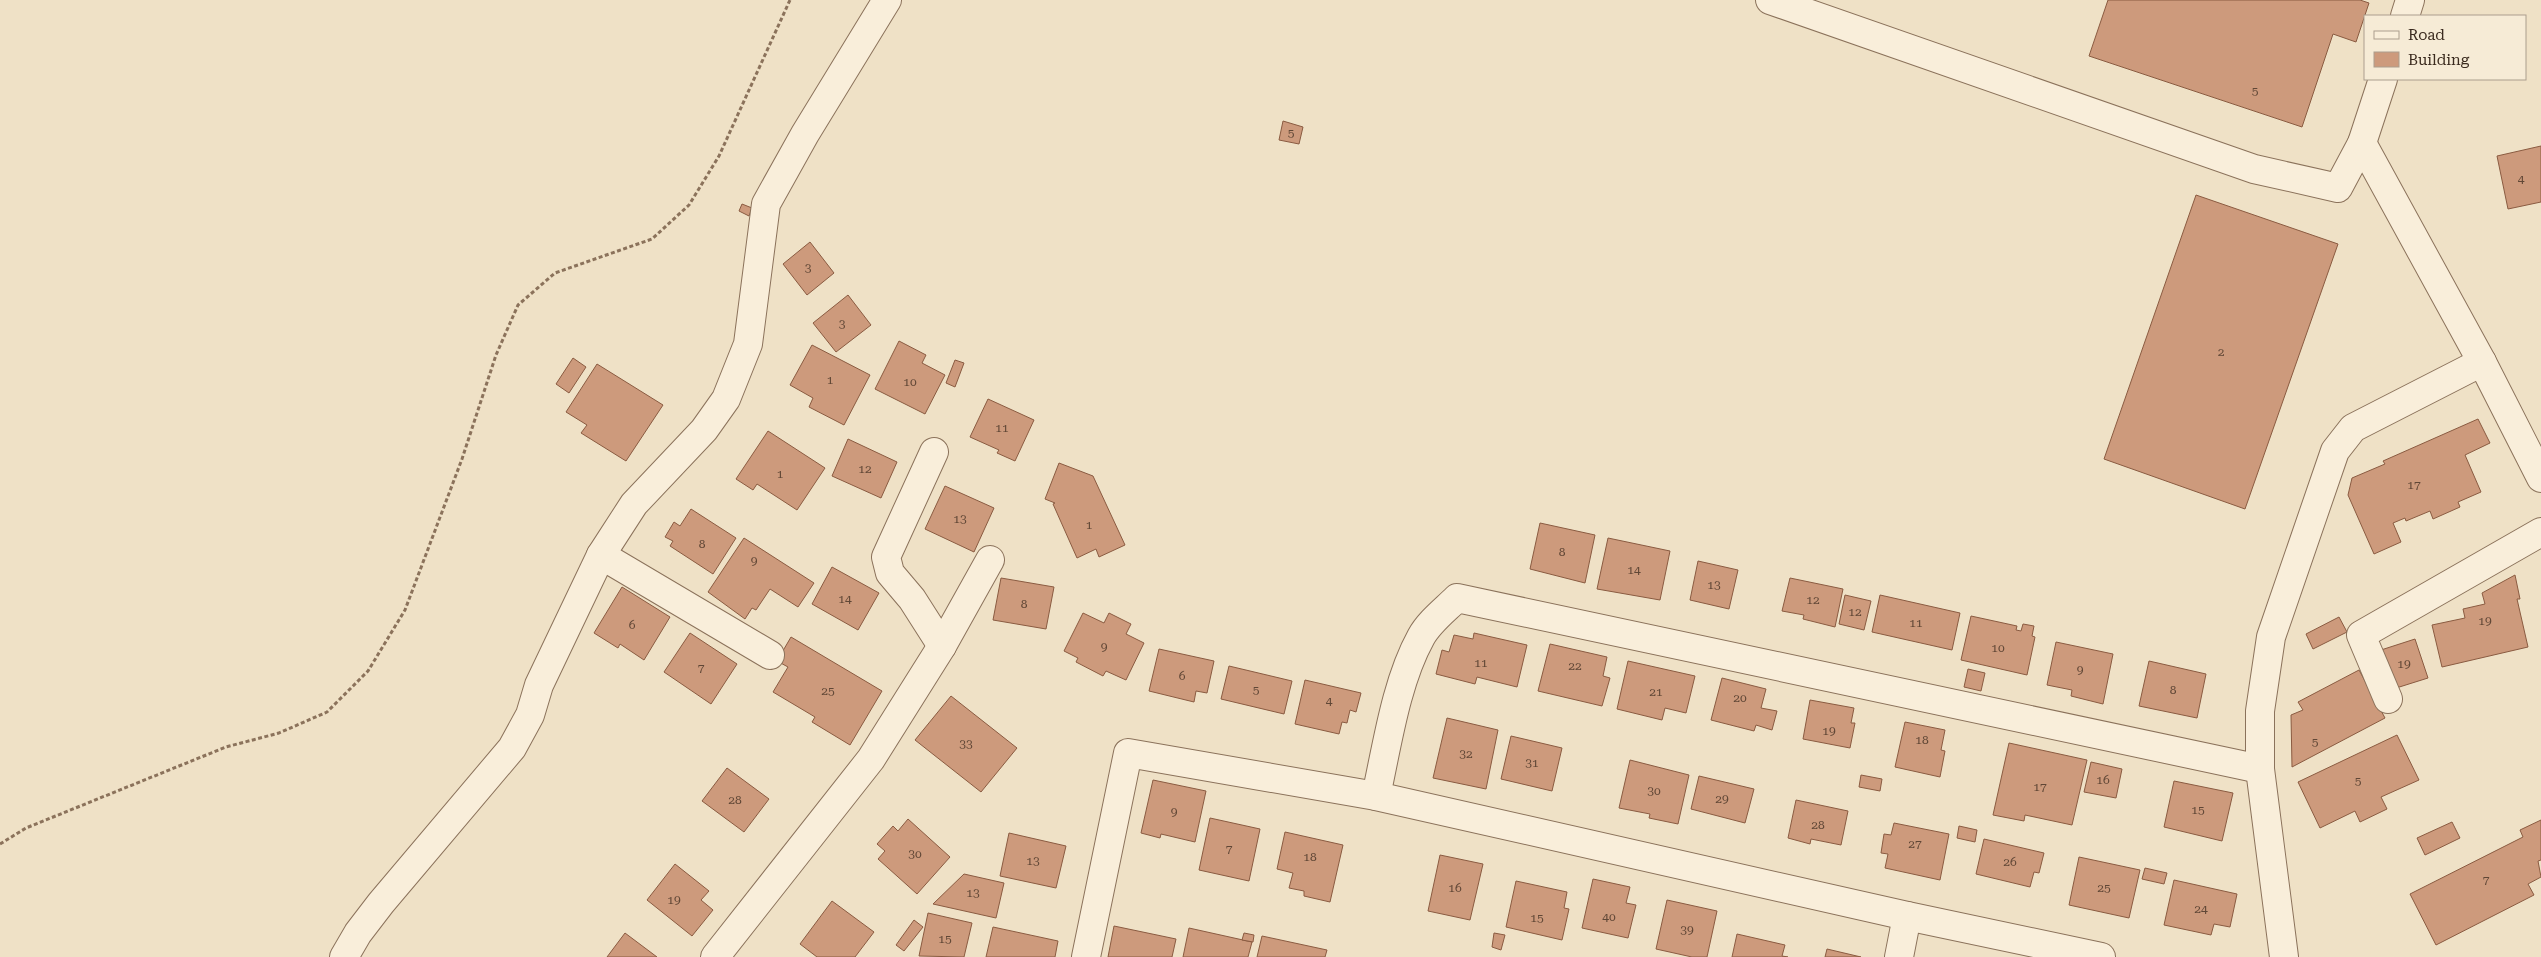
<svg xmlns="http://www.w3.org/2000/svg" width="2541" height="957" viewBox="0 0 2541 957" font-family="'Roboto Serif',serif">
  <rect width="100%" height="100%" fill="#efe1c6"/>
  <!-- building -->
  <g fill="#cd9a7c" stroke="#8a5b41">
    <polygon points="2108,0 2360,0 2369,3 2356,42 2333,34 2302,127 2089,56"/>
    <polygon points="1283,121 1303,127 1299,144 1279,140"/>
    <polygon points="2541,146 2541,202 2508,209 2497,156"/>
    <polygon points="2196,195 2338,244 2245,509 2104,459"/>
    <polygon points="742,204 752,208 749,216 739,211"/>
    <polygon points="810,242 834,273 807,295 783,264"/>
    <polygon points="848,295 871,325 836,352 813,323"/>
    <polygon points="899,341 926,355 922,363 945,375 925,414 875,389"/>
    <polygon points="812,345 870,375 844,425 809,407 813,398 790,385"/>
    <polygon points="573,358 586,367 569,393 556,384"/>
    <polygon points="955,360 964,363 955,387 946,383"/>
    <polygon points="597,364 663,405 626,461 581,433 587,425 566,412"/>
    <polygon points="988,399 1034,420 1015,461 997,453 999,450 970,437"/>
    <polygon points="2478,419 2490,443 2465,455 2481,492 2458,502 2460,507 2433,519 2430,511 2406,521 2405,518 2393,523 2401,542 2374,554 2348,495 2352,478 2385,464 2383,461"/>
    <polygon points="768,431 825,468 797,510 757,484 753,490 736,479"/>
    <polygon points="848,439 897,462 881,498 832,476"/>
    <polygon points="1059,463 1093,476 1125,545 1099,557 1096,549 1077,558 1053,504 1055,503 1045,499"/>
    <polygon points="945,486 994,508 974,552 925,529"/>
    <polygon points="691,509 736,538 713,574 670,546 673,541 665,537 674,522 680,526"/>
    <polygon points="1540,523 1595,535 1585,583 1530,569"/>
    <polygon points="744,538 814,583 798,607 770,589 756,610 752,608 745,619 708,592"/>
    <polygon points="1608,538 1670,551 1660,600 1597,589"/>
    <polygon points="1698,561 1738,570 1729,609 1690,600"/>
    <polygon points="832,567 879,593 858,630 812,604"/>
    <polygon points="2515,575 2520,599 2517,599 2528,647 2442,667 2432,625 2465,618 2463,609 2485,604 2482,593"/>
    <polygon points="1001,578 1054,587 1046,629 993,620"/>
    <polygon points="1790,578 1843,589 1835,627 1803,619 1804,615 1782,611"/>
    <polygon points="622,587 670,617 644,660 620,644 618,648 594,633"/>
    <polygon points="1845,595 1871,601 1864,630 1839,624"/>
    <polygon points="1880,595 1960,613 1952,650 1872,632"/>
    <polygon points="1083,613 1104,623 1109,613 1131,624 1126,634 1144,643 1126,680 1106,671 1103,676 1076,662 1078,658 1064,651"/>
    <polygon points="1971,616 2017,626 2016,630 2021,631 2023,624 2034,626 2032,636 2035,637 2027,675 1961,660"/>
    <polygon points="2339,617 2347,632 2313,649 2306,634"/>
    <polygon points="690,633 737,664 711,704 664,672"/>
    <polygon points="1474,633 1527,645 1517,687 1477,677 1475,684 1436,674 1442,650 1449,652 1454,635 1473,639"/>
    <polygon points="791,637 882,691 850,745 812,722 815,717 773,692 788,667 777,661"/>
    <polygon points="2415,639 2428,678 2393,689 2381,650"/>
    <polygon points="2056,642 2113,654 2103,704 2071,696 2072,690 2047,685"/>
    <polygon points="1550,644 1607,657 1603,676 1610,678 1602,706 1538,691"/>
    <polygon points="1159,649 1214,661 1207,693 1196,691 1194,702 1149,691"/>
    <polygon points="1628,661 1695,676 1686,713 1665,708 1662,720 1617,709"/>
    <polygon points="2149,661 2206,674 2197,718 2139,706"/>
    <polygon points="1229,666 1292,681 1284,714 1221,699"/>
    <polygon points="1968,669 1985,673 1981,691 1964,687"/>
    <polygon points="2359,670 2385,718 2292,767 2291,715 2303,710 2298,702"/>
    <polygon points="1722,678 1766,689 1761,708 1777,711 1772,730 1756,725 1754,731 1711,720"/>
    <polygon points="1305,680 1361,693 1356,712 1350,710 1347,723 1342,722 1339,734 1295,724"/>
    <polygon points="951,696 1017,748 981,792 915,740"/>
    <polygon points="1810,700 1854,708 1851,723 1855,723 1850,748 1803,739"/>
    <polygon points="1447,718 1498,730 1486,789 1433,778"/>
    <polygon points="1905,722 1945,730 1941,750 1945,751 1940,777 1895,767"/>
    <polygon points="2397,735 2419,780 2381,797 2387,809 2360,822 2355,811 2320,828 2298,782"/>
    <polygon points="1511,736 1562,748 1552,791 1501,779"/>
    <polygon points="2009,743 2087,760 2072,825 2025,815 2024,821 1993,815"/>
    <polygon points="1630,760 1689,775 1678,824 1649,818 1650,814 1619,808"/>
    <polygon points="2091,762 2122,769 2116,798 2084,792"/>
    <polygon points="727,768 769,799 744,832 702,801"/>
    <polygon points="1861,775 1882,779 1880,791 1859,787"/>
    <polygon points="1699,776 1754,789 1745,823 1691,809"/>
    <polygon points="1153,780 1206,791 1195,842 1161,834 1160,838 1141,833"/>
    <polygon points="2174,781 2233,793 2222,841 2164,827"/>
    <polygon points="1796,800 1848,811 1841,845 1811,839 1810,844 1788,838"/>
    <polygon points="1210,818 1260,829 1249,881 1199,870"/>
    <polygon points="908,819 950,857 917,894 878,859 885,851 877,844 893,826 898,831"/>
    <polygon points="2541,820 2541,860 2538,861 2541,877 2528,884 2534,895 2436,945 2410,894 2523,837 2520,830"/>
    <polygon points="2452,822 2460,838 2425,855 2417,838"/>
    <polygon points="1894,823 1949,834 1940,880 1885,868 1888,854 1881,853 1884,834 1891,835"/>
    <polygon points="1959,826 1977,830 1975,842 1957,838"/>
    <polygon points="1285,832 1343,845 1330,902 1304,896 1304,891 1289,888 1293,873 1277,869"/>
    <polygon points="1009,833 1066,846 1056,888 1000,876"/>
    <polygon points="1984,839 2044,853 2039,873 2034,872 2030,887 1976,874"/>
    <polygon points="1440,855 1483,864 1470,920 1428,911"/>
    <polygon points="2079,857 2140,870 2129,918 2069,905"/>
    <polygon points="675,864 709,891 701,900 713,910 692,936 647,900"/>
    <polygon points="2145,868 2167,873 2164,884 2142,879"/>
    <polygon points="964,874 1004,883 996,918 933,904"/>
    <polygon points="1593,879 1630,887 1626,903 1636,905 1628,938 1582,928"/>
    <polygon points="2174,880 2237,894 2230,927 2214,924 2211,935 2164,925"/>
    <polygon points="1516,881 1567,892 1564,908 1569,909 1562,940 1506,927"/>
    <polygon points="1667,900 1717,911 1707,957 1692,957 1656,949"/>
    <polygon points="832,901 874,932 855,957 817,957 800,944"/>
    <polygon points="928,913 972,923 964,957 919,956"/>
    <polygon points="914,920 923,927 904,951 896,945"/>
    <polygon points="1114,926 1176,939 1172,957 1108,957"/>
    <polygon points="993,927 1058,941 1055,957 986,957"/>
    <polygon points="1189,928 1252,942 1248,957 1183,957"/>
    <polygon points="625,933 657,957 607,957"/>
    <polygon points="1244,933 1254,935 1253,942 1242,940"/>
    <polygon points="1494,933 1505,935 1501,950 1492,947"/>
    <polygon points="1737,934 1785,945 1782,956 1788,957 1732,957"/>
    <polygon points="1262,936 1327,950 1325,957 1257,957"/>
    <polygon points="1827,949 1861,957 1825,957"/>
  </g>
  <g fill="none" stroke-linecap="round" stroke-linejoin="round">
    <!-- minor casing -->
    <g stroke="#8b725b" stroke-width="30">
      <g id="minor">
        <polyline points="1770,0 2254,169 2338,188 2362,143 2383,79"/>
        <polyline points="2405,16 2410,0"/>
        <polyline points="2362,143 2482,362 2541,478"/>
        <polyline points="934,452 886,557 890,573 912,599 942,646"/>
        <polyline points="601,555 770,655"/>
        <polyline points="2388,699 2361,635 2541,532"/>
        <path d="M1376 796C1387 746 1396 682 1421 637 1429 622 1445 610 1457 598L2260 769"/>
        <polyline points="344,957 358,933 381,903 512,748 530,715 539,685 601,555 634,504 704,430 726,399 748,344 766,204 805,134 887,0"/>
        <polyline points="715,957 871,759 942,646 990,560"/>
        <polyline points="1086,957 1128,753 1376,796 1907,916 2101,957"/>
        <polyline points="1899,957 1907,916"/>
        <polyline points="2284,957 2260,769 2260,711 2271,637 2335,451 2353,428 2482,362"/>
      </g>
    </g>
    <!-- path -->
    <polyline stroke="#8b725b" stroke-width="3" stroke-dasharray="4 2.5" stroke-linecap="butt" points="0,844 26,828 226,747 279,733 327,712 368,671 405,610 462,459 496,355 518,305 555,273 652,239 689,205 719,156 790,0"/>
    <!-- minor -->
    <use href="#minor" stroke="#f9eeda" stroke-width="28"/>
  </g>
  <g text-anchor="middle" stroke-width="5" stroke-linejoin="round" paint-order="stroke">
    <!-- number labels -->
    <g font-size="12" fill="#604736">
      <text x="2255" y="95">5</text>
      <text x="1291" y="137">5</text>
      <text x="2521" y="183">4</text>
      <text x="808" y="272">3</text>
      <text x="842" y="328">3</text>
      <text x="2221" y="356">2</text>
      <text x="830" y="384">1</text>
      <text x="910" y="386">10</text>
      <text x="1002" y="432">11</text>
      <text x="865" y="473">12</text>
      <text x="780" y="478">1</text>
      <text x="2414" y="489">17</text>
      <text x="960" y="523">13</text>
      <text x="1089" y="529">1</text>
      <text x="702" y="548">8</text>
      <text x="1562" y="556">8</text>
      <text x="754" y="565">9</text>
      <text x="1634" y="574">14</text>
      <text x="1714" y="589">13</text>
      <text x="845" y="603">14</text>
      <text x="1813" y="604">12</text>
      <text x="1024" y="608">8</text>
      <text x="1855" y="616">12</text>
      <text x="2485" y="625">19</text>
      <text x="1916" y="627">11</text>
      <text x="632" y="629">6</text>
      <text x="1104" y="651">9</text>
      <text x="1998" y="652">10</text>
      <text x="1481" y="667">11</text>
      <text x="2404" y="668">19</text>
      <text x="1575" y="670">22</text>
      <text x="701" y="672">7</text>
      <text x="2080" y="674">9</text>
      <text x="1182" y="680">6</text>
      <text x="1256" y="694">5</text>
      <text x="2173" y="694">8</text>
      <text x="828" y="695">25</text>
      <text x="1656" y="696">21</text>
      <text x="1740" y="702">20</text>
      <text x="1329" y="705">4</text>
      <text x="1829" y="735">19</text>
      <text x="1922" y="744">18</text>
      <text x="2315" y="746">5</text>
      <text x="966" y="748">33</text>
      <text x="1466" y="758">32</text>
      <text x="1532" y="767">31</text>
      <text x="2103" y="784">16</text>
      <text x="2358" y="785">5</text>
      <text x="2040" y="791">17</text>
      <text x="1654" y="795">30</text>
      <text x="1722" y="803">29</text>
      <text x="735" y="804">28</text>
      <text x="2198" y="814">15</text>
      <text x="1174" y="816">9</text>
      <text x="1818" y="829">28</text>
      <text x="1915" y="848">27</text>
      <text x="1229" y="853">7</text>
      <text x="915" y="858">30</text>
      <text x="1310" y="861">18</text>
      <text x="1033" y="865">13</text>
      <text x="2010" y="866">26</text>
      <text x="2486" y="884">7</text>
      <text x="1455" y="892">16</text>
      <text x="2104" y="892">25</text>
      <text x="973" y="897">13</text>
      <text x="674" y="904">19</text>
      <text x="2201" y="913">24</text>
      <text x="1609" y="921">40</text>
      <text x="1537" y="922">15</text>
      <text x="1687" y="934">39</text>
      <text x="945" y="943">15</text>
    </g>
  </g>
  <!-- legend -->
  <rect x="2364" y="15" width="162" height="65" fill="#f6ebd6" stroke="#ab9e8d"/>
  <rect x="2374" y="31" width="25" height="8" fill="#f9eeda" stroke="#ab9e8d"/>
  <text x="2408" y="40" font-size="15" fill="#3b2b1f">Road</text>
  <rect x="2374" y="52" width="25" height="15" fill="#cd9a7c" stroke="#ab9e8d"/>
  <text x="2408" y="65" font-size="15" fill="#3b2b1f">Building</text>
</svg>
